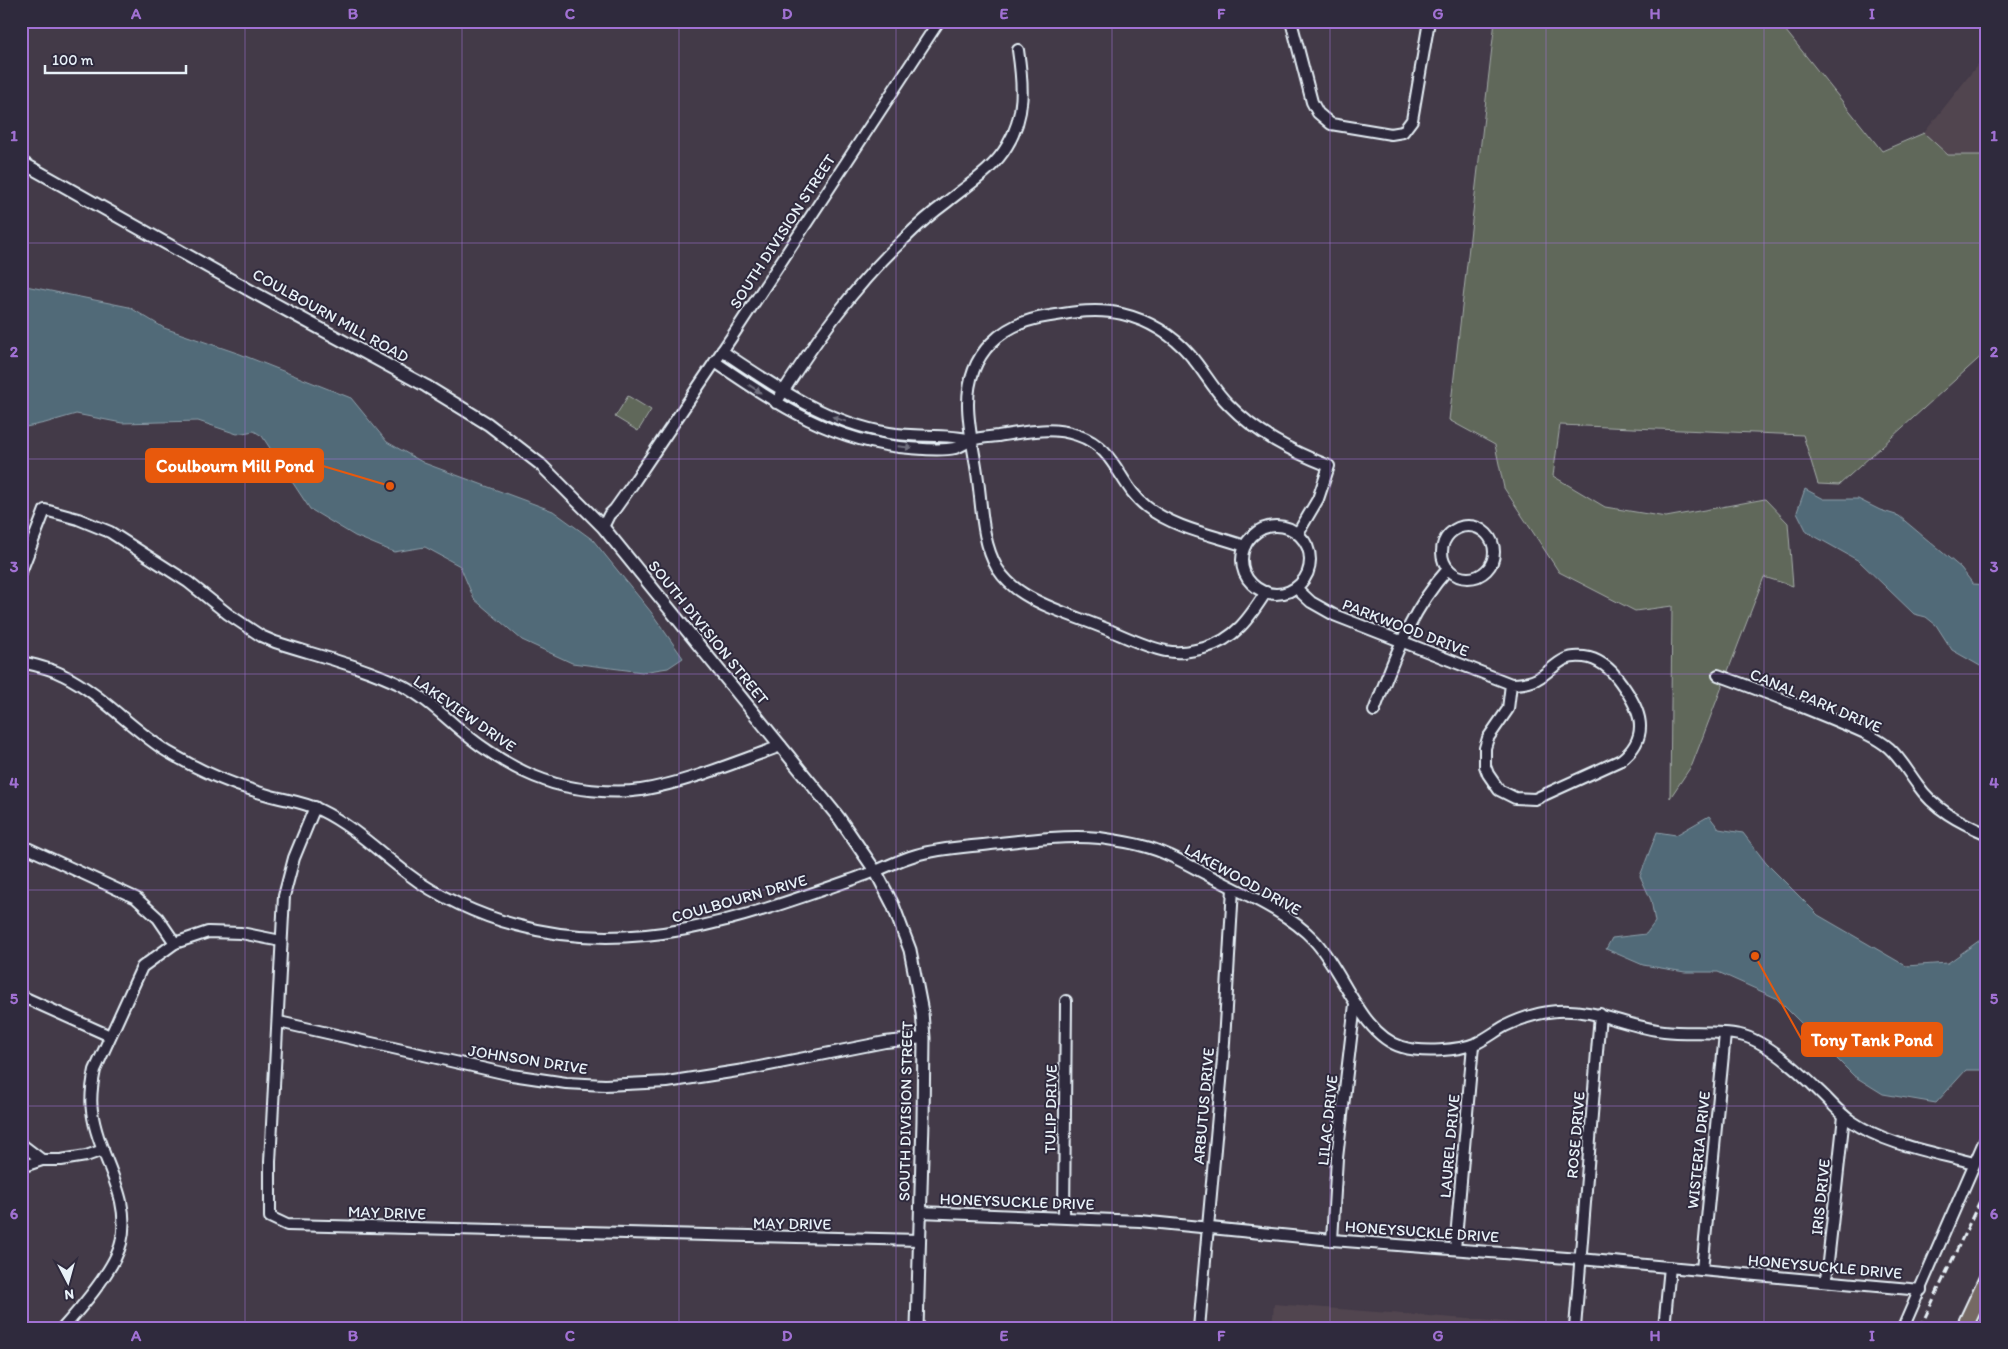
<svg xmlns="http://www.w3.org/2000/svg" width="2008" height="1349" viewBox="0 0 2008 1349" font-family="Itim,sans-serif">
  <rect width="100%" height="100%" fill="#433a48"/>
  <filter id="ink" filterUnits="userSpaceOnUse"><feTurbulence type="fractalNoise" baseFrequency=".02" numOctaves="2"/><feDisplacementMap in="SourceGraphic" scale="10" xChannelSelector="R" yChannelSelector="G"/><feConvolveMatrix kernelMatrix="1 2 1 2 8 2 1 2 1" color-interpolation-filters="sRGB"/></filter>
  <g filter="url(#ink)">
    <!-- built -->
    <g fill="#51454f">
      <polygon points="1987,53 1987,155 1948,155 1924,133"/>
      <polygon points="1274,1304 1533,1324 1533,1328 1272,1328"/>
    </g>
    <!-- green -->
    <g fill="#61675a" stroke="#a4aca9">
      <polygon points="1495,21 1778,21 1882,151 1924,133 1948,155 1987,155 1987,351 1839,485 1818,484 1803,435 1560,425 1553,476 1605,507 1666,517 1765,499 1788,523 1793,586 1764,577 1692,765 1670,798 1672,606 1635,611 1559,572 1504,488 1495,445 1449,420"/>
      <polygon points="628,396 651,410 638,431 615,417"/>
    </g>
    <!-- water -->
    <g fill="#516a78" stroke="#8da0ab">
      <polygon points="21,285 129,307 164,328 240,354 351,398 387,442 424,463 553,511 593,540 651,612 683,658 668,668 642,672 572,663 522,640 474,599 460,566 425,547 394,552 355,536 310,509 262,436 254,431 237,434 198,421 122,423 76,414 45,423 21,428"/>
      <polygon points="1805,489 1824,499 1858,499 1880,510 1899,516 1961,568 1973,584 1987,585 1987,684 1982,667 1952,650 1936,625 1926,617 1914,614 1859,561 1807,532 1797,512"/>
      <polygon points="1709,816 1719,829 1743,833 1766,863 1818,915 1906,966 1948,963 1980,940 1987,938 1987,1070 1966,1070 1936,1103 1883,1094 1854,1076 1776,998 1718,972 1685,972 1643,965 1606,949 1612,938 1646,934 1655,922 1651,900 1640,876 1657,832 1676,835"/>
    </g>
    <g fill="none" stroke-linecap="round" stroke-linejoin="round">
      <!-- minor casing -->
      <g stroke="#e8f1f8" stroke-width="14">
        <g id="minor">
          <polyline points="1291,21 1312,102 1318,113 1331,124 1391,134 1403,132 1412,120 1429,21"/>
          <path d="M722 351C774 386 825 422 889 433 917 438 945 433 972 440"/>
          <path d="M715 362C777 404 832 442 910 448 924 449 940 451 955 448 961 447 966 442 972 440 980 437 990 437 998 436 1024 432 1051 426 1077 435 1117 448 1118 485 1147 507 1174 528 1213 535 1245 546"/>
          <path d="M776 403C813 344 853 287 904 239 917 226 932 213 947 202 969 184 993 170 1007 146 1026 115 1023 84 1018 50"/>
          <circle cx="1276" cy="560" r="34"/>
          <circle cx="1468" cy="552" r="26"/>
          <polyline points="603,527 609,515 615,509 632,485 731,338 939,21"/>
          <path d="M21 572 45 510 78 519 110 532 188 582 228 614 261 636 275 642C318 656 363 666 403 686 435 703 457 731 487 750 504 762 524 773 544 780 569 790 614 794 641 790 689 782 736 762 781 746"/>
          <path d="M1296 588 1311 602 1334 615 1511 684C1520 684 1529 683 1537 679 1555 669 1560 654 1584 657 1601 659 1612 670 1621 683 1640 709 1652 736 1621 760L1535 799 1515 798 1499 790 1488 774 1485 766V748L1488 738 1508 709 1511 684"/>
          <path d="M1266 592C1250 617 1235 640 1204 648 1192 651 1179 654 1166 651 1145 647 1124 636 1104 628 1077 617 1048 609 1024 594 1014 588 1004 579 997 568 982 542 982 509 978 480 975 455 968 429 968 404 968 353 1002 322 1050 316 1074 312 1098 308 1122 314 1148 320 1173 335 1190 355 1204 371 1213 389 1228 404 1257 434 1291 451 1329 466L1318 499 1298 533"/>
          <path d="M21 662C35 665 50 668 63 675 102 694 131 729 168 752 200 771 232 785 268 795 285 800 304 802 320 810 353 826 379 852 408 874 436 896 481 916 516 925 637 959 751 915 865 875 883 869 898 860 916 855 940 848 966 847 991 844 1027 840 1064 835 1100 838 1114 840 1129 842 1143 846 1167 852 1190 866 1212 877 1245 894 1289 913 1314 940 1343 970 1361 1035 1402 1047 1422 1053 1458 1051 1477 1043 1487 1038 1496 1031 1505 1026 1522 1018 1539 1012 1557 1011 1595 1008 1627 1027 1664 1031 1688 1034 1715 1030 1740 1035 1767 1041 1800 1072 1819 1091 1830 1101 1839 1113 1851 1121 1886 1145 1933 1152 1974 1163"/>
          <path d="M1718 675C1759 690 1799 705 1839 722 1856 729 1875 736 1889 748 1901 759 1908 772 1917 784 1934 809 1959 822 1987 834"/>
          <path d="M1374 711C1394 659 1410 611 1448 569"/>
          <polyline points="315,807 294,858 284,896 270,1162 270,1217 287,1225 920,1240"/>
          <polyline points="21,845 136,898 158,918 175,943"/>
          <polyline points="21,996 110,1036"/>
          <polyline points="279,1022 512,1075 566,1083 605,1085 667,1082 744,1070 885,1042 924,1038"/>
          <polyline points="21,1144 42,1160"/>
          <polyline points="21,1167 42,1160 61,1160 86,1156 103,1150"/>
          <polyline points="920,1212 1140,1221 1332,1240 1580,1259 1921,1290"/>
          <polyline points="1064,1217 1066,1001"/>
          <polyline points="1332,1240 1337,1158 1355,1004"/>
          <polyline points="1455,1249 1473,1045"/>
          <polyline points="1702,1270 1725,1034"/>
          <polyline points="1826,1280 1844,1116"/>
          <path d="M63 1328C80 1309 115 1268 121 1243 133 1196 98 1157 92 1111 90 1097 92 1084 95 1070L142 967 175 943 208 932 241 933 281 941"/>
          <polyline points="1199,1328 1223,1059 1233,888"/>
          <polyline points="1575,1328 1600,1014"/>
          <polyline points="1664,1328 1670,1267"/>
          <polyline points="1903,1328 1987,1135"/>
        </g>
      </g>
      <!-- tertiary casing -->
      <g stroke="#e8f1f8" stroke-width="15">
        <polyline id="tertiary" points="21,162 251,291 426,386 488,424 540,464 603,527 839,818 876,872 893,905 910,950 922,1012 924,1038 923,1121 917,1328"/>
      </g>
      <!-- primary casing -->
      <g stroke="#e8f1f8" stroke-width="19">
        <polyline id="primary" points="1964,1328 1987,1279"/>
      </g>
      <!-- minor -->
      <use href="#minor" stroke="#2f2a3d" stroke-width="10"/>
      <!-- tertiary -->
      <use href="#tertiary" stroke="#2f2a3d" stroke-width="11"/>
      <!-- primary -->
      <use href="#primary" stroke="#756964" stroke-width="15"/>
      <!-- rail -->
      <polyline stroke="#e8f1f8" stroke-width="3" stroke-dasharray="8 4" stroke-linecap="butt" points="1920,1328 1987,1186"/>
    </g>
    <!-- one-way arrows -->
    <defs><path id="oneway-solid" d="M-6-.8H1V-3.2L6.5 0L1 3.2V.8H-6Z" transform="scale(1.25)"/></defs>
    <g fill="#70707e">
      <use href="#oneway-solid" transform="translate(755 389) rotate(33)"/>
      <use href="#oneway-solid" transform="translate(839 419) rotate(-160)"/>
      <use href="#oneway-solid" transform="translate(905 447) rotate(6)"/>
    </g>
  </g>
  <!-- grid -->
  <path fill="none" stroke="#a171d3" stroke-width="1" stroke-opacity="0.55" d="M245 21V1328M462 21V1328M679 21V1328M896 21V1328M1112 21V1328M1330 21V1328M1546 21V1328M1764 21V1328M21 243H1987M21 459H1987M21 674H1987M21 890H1987M21 1106H1987"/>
  <g text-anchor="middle" stroke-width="4" stroke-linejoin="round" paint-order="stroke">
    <!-- street labels -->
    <g font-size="16" fill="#e8f1f8" stroke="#2f2a3d">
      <text transform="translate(782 231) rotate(-57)" y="6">SOUTH DIVISION STREET</text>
      <text transform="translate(331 315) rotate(29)" y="6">COULBOURN MILL ROAD</text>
      <text transform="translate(1406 627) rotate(21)" y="6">PARKWOOD DRIVE</text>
      <text transform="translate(709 632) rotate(51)" y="6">SOUTH DIVISION STREET</text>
      <text transform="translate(1816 700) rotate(23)" y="6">CANAL PARK DRIVE</text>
      <text transform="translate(465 713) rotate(35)" y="6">LAKEVIEW DRIVE</text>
      <text transform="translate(1243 879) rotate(29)" y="6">LAKEWOOD DRIVE</text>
      <text transform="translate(739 898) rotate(-16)" y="6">COULBOURN DRIVE</text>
      <text transform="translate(528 1059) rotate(9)" y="6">JOHNSON DRIVE</text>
      <text transform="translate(1203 1106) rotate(-85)" y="6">ARBUTUS DRIVE</text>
      <text transform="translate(1050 1109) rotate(-89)" y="6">TULIP DRIVE</text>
      <text transform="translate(905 1111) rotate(-89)" y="6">SOUTH DIVISION STREET</text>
      <text transform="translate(1327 1120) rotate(-84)" y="6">LILAC DRIVE</text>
      <text transform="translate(1575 1135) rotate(-85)" y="6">ROSE DRIVE</text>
      <text transform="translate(1449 1146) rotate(-85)" y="6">LAUREL DRIVE</text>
      <text transform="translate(1698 1150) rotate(-84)" y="6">WISTERIA DRIVE</text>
      <text transform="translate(1820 1197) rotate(-84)" y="6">IRIS DRIVE</text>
      <text transform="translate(1017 1201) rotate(2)" y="6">HONEYSUCKLE DRIVE</text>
      <text transform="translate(387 1212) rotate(2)" y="6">MAY DRIVE</text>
      <text transform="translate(792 1223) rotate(1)" y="6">MAY DRIVE</text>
      <text transform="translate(1422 1231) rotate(4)" y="6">HONEYSUCKLE DRIVE</text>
      <text transform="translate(1825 1266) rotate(5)" y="6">HONEYSUCKLE DRIVE</text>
    </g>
  </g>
  <!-- callouts -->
  <path fill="none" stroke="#e8590c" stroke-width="2" d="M390 486L323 466M1755 956L1802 1040"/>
  <g fill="#e8590c" stroke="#2f2a3d" stroke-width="2">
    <circle cx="390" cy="486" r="5"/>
    <circle cx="1755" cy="956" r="5"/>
  </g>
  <g fill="#e8590c" stroke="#e8590c" stroke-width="2">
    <rect x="146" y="449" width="177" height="33" rx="5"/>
    <rect x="1802" y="1023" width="140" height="33" rx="5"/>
  </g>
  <g font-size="18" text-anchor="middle" font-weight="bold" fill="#fff">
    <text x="235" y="472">Coulbourn Mill Pond</text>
    <text x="1872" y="1046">Tony Tank Pond</text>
  </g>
  <!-- margin -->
  <rect width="2008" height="1349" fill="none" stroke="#2f2a3d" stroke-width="55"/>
  <!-- north arrow -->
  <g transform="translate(68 1282) rotate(174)" stroke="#2f2a3d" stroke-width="4" paint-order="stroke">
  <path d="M0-4L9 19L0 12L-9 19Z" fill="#e8f1f8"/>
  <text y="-8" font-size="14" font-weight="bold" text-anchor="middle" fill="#e8f1f8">N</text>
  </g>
  <!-- scale -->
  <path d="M45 65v8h141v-8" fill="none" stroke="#e8f1f8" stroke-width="2.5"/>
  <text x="52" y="65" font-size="15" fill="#e8f1f8" stroke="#2f2a3d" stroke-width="4" paint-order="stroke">100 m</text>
  <rect x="28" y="28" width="1952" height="1294" fill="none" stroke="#a171d3" stroke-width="2"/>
  <g font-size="16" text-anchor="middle" font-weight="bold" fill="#a171d3">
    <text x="136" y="19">A</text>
    <text x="353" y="19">B</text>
    <text x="570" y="19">C</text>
    <text x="787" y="19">D</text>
    <text x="1004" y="19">E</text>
    <text x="1221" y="19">F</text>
    <text x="1438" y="19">G</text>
    <text x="1655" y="19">H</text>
    <text x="1872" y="19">I</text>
    <text x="14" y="141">1</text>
    <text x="1994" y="141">1</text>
    <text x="14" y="357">2</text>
    <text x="1994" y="357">2</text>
    <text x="14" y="572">3</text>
    <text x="1994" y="572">3</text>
    <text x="14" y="788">4</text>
    <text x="1994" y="788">4</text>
    <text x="14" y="1004">5</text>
    <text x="1994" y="1004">5</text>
    <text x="14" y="1219">6</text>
    <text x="1994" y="1219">6</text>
    <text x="136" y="1341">A</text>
    <text x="353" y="1341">B</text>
    <text x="570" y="1341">C</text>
    <text x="787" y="1341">D</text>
    <text x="1004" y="1341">E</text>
    <text x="1221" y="1341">F</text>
    <text x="1438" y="1341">G</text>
    <text x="1655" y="1341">H</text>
    <text x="1872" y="1341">I</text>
  </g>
</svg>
